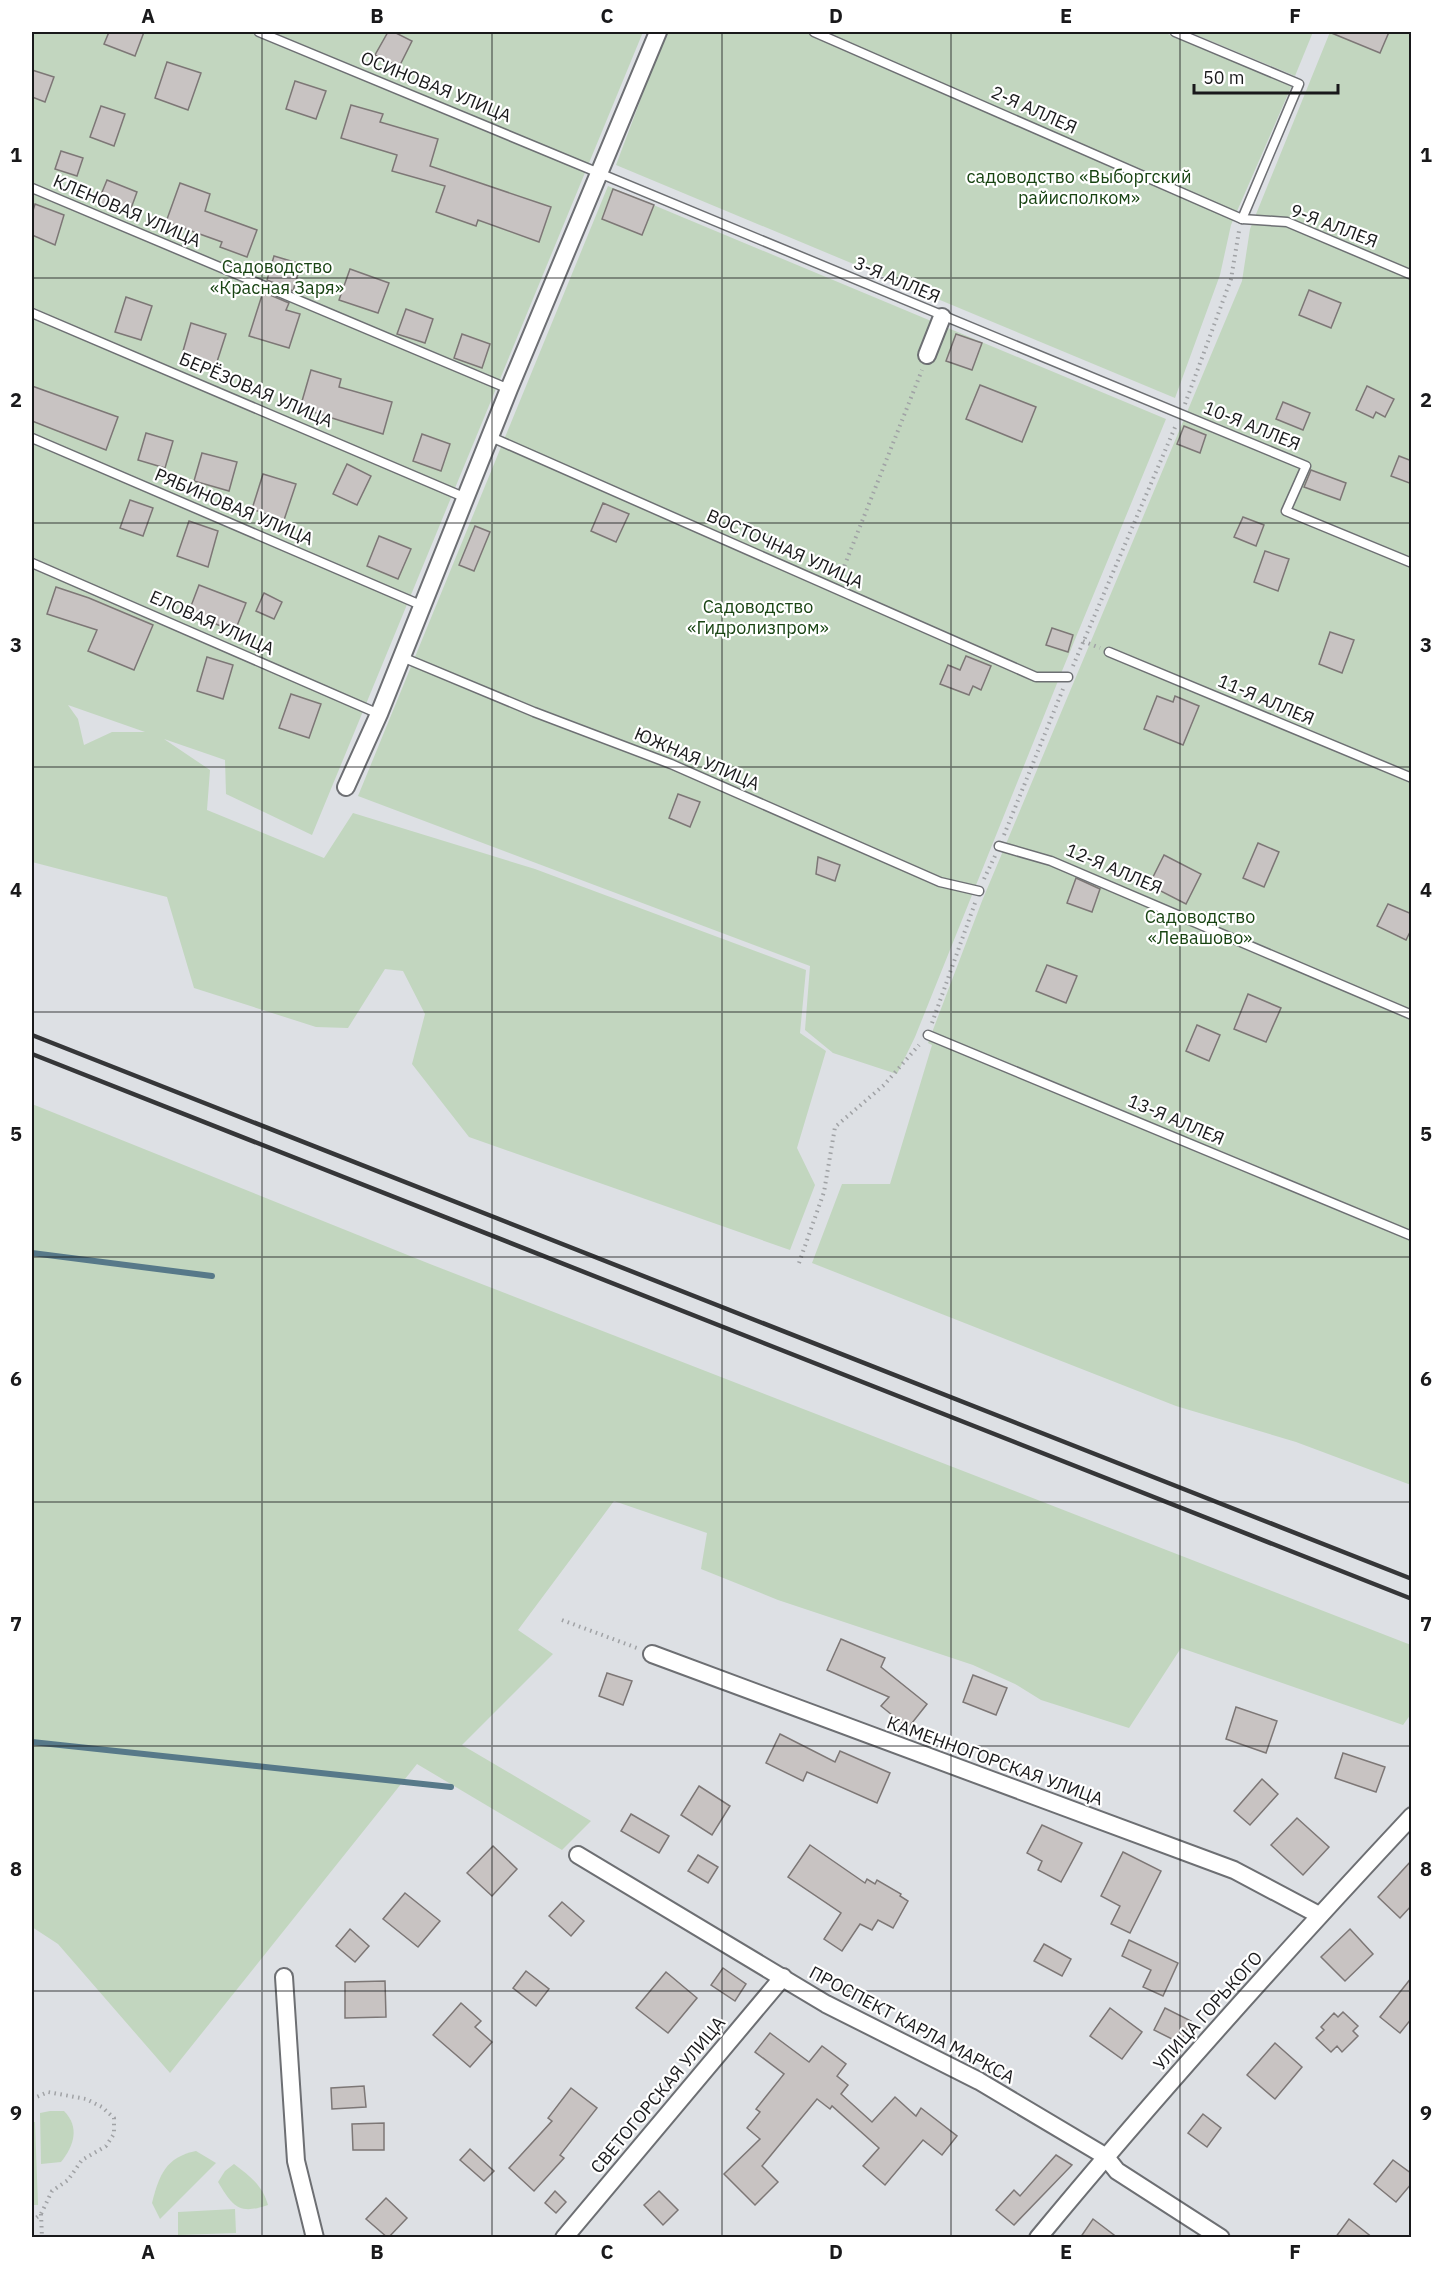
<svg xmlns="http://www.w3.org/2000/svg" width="1443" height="2269" viewBox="0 0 1443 2269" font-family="'IBM Plex Sans',sans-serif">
  <rect width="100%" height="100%" fill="#dde0e4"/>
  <!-- green -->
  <g fill="#c2d6bf" fill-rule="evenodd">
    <path d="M32 32H643L312 835 226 794 225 760 164 739 210 770 207 810 324 858 353 813 535 869 806 970 800 1033 826 1051 797 1148 815 1185 790 1250 469 1137 412 1064 425 1014 403 971 385 969 348 1028 316 1027 194 988 167 897 32 862ZM68 705 145 732H112L84 745 78 719Z"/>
    <polygon points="666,32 1163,32 1292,85 1231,225 1220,275 1175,398 616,165"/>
    <polygon points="1189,32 1313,32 1295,76"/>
    <polygon points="1330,32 1411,32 1411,1485 1296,1442 1176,1406 812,1263 842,1184 890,1184 932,1045 928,1043 982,901 1242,281 1250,229"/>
    <polygon points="608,186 1166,419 1062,671 915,1037 897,1074 833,1053 805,1030 810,966 358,796"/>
    <polygon points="32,1104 430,1264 1411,1645 1411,1714 1403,1725 1181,1648 1129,1728 1041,1700 1015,1684 973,1665 778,1600 701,1569 707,1533 614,1501 518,1630 553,1654 462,1745 591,1821 562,1850 417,1764 170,2073 58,1944 32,1927"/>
    <path d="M50 2111H64C80 2127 74 2146 61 2162L41 2164 40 2113Z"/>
    <polygon points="32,2122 35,2122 38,2205 32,2205"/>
    <path d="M196 2151 216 2163 160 2219 152 2203C159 2175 166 2157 196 2151Z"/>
    <path d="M234 2164C250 2176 263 2186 268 2205 239 2215 233 2207 218 2182L225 2171Z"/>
    <polygon points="235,2209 236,2233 178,2235 178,2212"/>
  </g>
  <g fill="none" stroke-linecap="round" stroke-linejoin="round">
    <!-- stream -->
    <g stroke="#577989" stroke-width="6">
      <polyline points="32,1253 212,1276"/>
      <polyline points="32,1742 451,1787"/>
    </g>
  </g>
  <!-- building -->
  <g fill="#c8c3c2" stroke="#7d7776" stroke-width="1.5">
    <polygon points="109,32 144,32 135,56 104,44"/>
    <polygon points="388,32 394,32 412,41 399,67 375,55"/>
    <polygon points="1329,32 1389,32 1380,53"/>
    <polygon points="167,62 201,73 188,110 155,98"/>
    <polygon points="32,70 54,77 45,102 32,97"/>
    <polygon points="295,81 326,91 316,119 286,109"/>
    <polygon points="351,105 383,114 380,122 438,139 430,166 551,207 539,242 478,220 476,226 436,212 445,186 392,171 397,155 341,138"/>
    <polygon points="101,106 125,114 114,146 90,137"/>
    <polygon points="61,151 83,158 77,176 55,169"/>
    <polygon points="107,180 137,192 129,214 98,202"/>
    <polygon points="180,183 210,194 205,211 257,230 247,257 220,247 222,242 166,222"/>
    <polygon points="613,189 654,205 642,235 602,219"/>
    <polygon points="35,204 64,215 55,245 32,235 32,214"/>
    <polygon points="274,256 301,264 293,291 267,280"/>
    <polygon points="350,269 389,283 378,313 339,300"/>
    <polygon points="1309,290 1341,303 1331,328 1299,315"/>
    <polygon points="263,292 289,303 286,310 300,314 289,348 249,336"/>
    <polygon points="126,297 152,306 141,340 115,332"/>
    <polygon points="406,309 433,319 425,343 397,334"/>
    <polygon points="191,323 226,334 215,368 181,358"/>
    <polygon points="462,334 490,344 482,368 454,358"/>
    <polygon points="956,334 982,343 972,370 946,361"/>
    <polygon points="311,370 341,379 339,387 392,402 383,434 300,408"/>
    <polygon points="980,385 1036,407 1022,442 966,419"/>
    <polygon points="32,386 118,417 106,450 32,421"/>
    <polygon points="1367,386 1394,399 1385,417 1376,412 1373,418 1356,410"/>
    <polygon points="1283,402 1310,413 1303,430 1276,419"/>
    <polygon points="1184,426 1206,435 1200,453 1177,444"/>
    <polygon points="146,433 173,441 165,468 138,460"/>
    <polygon points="422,434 450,444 441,471 413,461"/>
    <polygon points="202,453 237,462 229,491 194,481"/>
    <polygon points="1399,456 1412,461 1412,484 1391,476"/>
    <polygon points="347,464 371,476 357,505 333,494"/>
    <polygon points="1311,470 1346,483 1340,500 1304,487"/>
    <polygon points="263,474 296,484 284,520 252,509"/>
    <polygon points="130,500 153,508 143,536 120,528"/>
    <polygon points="603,503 629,514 616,542 591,531"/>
    <polygon points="1243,517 1264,525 1256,546 1234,537"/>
    <polygon points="189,521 218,531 208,567 177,556"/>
    <polygon points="475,526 490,532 474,571 459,565"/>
    <polygon points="379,536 411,549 398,579 367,566"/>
    <polygon points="1265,551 1289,559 1278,591 1254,582"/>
    <polygon points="199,585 246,603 235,631 188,614"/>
    <polygon points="56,587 89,598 153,625 134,670 88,651 97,630 47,614"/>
    <polygon points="264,593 282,602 274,619 256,611"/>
    <polygon points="1052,628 1073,635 1068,652 1046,645"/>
    <polygon points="1330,632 1354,640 1342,673 1319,664"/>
    <polygon points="966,656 991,666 981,690 973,686 969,695 940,684 948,665 960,670"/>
    <polygon points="207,657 233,665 223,699 197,691"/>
    <polygon points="291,694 321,704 309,738 279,728"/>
    <polygon points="1157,696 1173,702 1175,696 1199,706 1183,745 1144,729"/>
    <polygon points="678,794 700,802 690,827 669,818"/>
    <polygon points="1258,843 1279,852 1264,887 1243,878"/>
    <polygon points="1164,855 1201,874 1186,904 1149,885"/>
    <polygon points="818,857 840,865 835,881 816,874"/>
    <polygon points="1076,878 1100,889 1092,912 1067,903"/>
    <polygon points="1388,904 1412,914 1412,928 1406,940 1377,926"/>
    <polygon points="1047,965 1077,976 1066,1003 1036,991"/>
    <polygon points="1248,994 1281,1008 1266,1042 1234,1029"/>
    <polygon points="1197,1025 1220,1035 1209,1061 1186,1051"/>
    <polygon points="841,1639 885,1658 881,1667 927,1704 908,1728 881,1706 889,1697 827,1670"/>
    <polygon points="607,1673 632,1681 623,1705 599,1696"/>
    <polygon points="973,1675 1007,1688 996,1715 963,1702"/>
    <polygon points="1236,1707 1277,1721 1266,1753 1226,1739"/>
    <polygon points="780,1734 835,1762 840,1751 890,1773 877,1803 807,1772 803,1781 766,1763"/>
    <polygon points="1343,1753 1385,1767 1376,1792 1335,1778"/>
    <polygon points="1262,1779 1278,1794 1250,1825 1234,1811"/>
    <polygon points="699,1786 730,1806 712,1835 681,1815"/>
    <polygon points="631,1814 669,1836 659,1853 621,1831"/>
    <polygon points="1297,1818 1329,1847 1303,1875 1271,1845"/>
    <polygon points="1042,1825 1082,1843 1061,1882 1038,1870 1042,1861 1027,1853"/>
    <polygon points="810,1845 865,1883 867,1879 875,1884 877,1880 901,1894 900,1896 908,1901 893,1928 878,1920 872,1930 860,1924 842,1951 824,1939 841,1913 788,1877"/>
    <polygon points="493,1846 517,1869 492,1896 467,1873"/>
    <polygon points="1123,1852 1161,1871 1130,1933 1111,1924 1120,1906 1101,1896"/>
    <polygon points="698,1855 718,1867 708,1883 688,1871"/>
    <polygon points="1412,1860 1412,1905 1400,1918 1378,1897"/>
    <polygon points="405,1893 440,1921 418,1947 383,1919"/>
    <polygon points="562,1902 584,1921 571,1936 549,1916"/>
    <polygon points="350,1929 369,1946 355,1962 336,1946"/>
    <polygon points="1350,1929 1373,1954 1345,1981 1321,1957"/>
    <polygon points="1129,1940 1178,1963 1163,1996 1143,1987 1151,1970 1122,1956"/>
    <polygon points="1044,1944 1071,1959 1062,1976 1034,1961"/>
    <polygon points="723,1968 746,1984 735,2001 711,1985"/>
    <polygon points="526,1971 549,1989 536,2006 513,1988"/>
    <polygon points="666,1972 697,1998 668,2033 636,2008"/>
    <polygon points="1412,1977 1412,2018 1400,2033 1380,2017"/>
    <polygon points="385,1981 386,2017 345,2018 345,1982"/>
    <polygon points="461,2003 481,2021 475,2027 492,2042 470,2067 433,2035"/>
    <polygon points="1110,2008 1142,2032 1122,2059 1090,2036"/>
    <polygon points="1165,2008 1191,2021 1180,2043 1154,2030"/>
    <polygon points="1343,2012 1358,2026 1353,2031 1358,2036 1342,2052 1337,2046 1331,2052 1316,2038 1324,2030 1321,2027 1334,2013 1338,2017"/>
    <polygon points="770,2033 809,2062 822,2046 846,2064 837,2076 848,2085 841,2094 872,2122 895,2097 916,2116 921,2108 957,2136 942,2155 923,2140 885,2185 863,2166 879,2148 832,2106 830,2109 817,2099 762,2166 778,2182 755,2205 724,2174 760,2139 747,2128 760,2112 756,2109 784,2074 755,2052"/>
    <polygon points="1275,2043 1302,2067 1275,2099 1247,2075"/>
    <polygon points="364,2086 366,2107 332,2109 331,2088"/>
    <polygon points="571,2088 597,2108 560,2155 564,2158 534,2191 509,2168 552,2121 548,2118"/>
    <polygon points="1203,2114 1221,2128 1207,2147 1188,2133"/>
    <polygon points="384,2123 384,2150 353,2150 352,2124"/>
    <polygon points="470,2149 494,2171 484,2181 460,2160"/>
    <polygon points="1056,2155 1072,2165 1014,2225 996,2210 1014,2190 1020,2196"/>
    <polygon points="1393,2160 1412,2174 1412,2183 1396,2202 1374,2184"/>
    <polygon points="555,2191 566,2202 556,2213 545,2203"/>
    <polygon points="659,2191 678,2210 663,2225 644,2205"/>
    <polygon points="386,2198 407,2218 388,2238 366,2219"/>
    <polygon points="1093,2219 1118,2238 1080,2238"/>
    <polygon points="1349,2219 1373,2238 1335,2238"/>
  </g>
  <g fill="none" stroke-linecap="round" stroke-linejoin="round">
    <!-- lane casing -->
    <g stroke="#6d6f73" stroke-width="11">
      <g id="lane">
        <polyline points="259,32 1306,466 1286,511 1412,563"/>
        <polyline points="814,32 1242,219 1287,222 1412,275"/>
        <polyline points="1175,32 1299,84 1242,219"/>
        <polyline points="32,188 509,389"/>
        <polyline points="32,313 466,498"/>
        <polyline points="491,437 1036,677 1068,677"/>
        <polyline points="32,438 423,606"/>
        <polyline points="32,563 379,714"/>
        <polyline points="1109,652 1412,778"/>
        <polyline points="402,657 534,712 671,764 940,882 979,891"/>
        <polyline points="999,846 1051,861 1412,1015"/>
        <polyline points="928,1035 1412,1236"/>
      </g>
    </g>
    <!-- street casing -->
    <g stroke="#6d6f73" stroke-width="20">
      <g id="street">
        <polyline points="927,355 942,317"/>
        <polyline points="346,787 379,714 509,389 658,32"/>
        <polyline points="652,1654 1234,1870 1319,1915"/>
        <polyline points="578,1855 826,2004 979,2081 1105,2156 1117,2171 1221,2238"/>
        <polyline points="284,1977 296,2161 315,2238"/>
        <polyline points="564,2238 783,1977"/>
        <path d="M1038 2238C1158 2093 1284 1953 1412 1816"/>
      </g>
    </g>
    <!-- path -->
    <g stroke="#a0a2a5" stroke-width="4" stroke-dasharray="1.5 4.5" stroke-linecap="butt">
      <polyline points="1185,404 1231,279 1239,231"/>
      <polyline points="840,577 922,370"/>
      <polyline points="1083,641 1100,648"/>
      <polyline points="1073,666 1176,425"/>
      <polyline points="1004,835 1063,689"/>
      <polyline points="984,879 995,856"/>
      <polyline points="932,1023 975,903"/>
      <polyline points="799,1263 824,1192 835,1127 884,1085 919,1045"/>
      <polyline points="562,1620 637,1648"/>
      <polyline points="32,2099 48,2092 86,2099 102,2107 114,2118 114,2134 106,2146 82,2160 68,2180 52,2191 41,2214 32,2221"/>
      <polyline points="41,2214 42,2238"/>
    </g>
    <!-- lane -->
    <use href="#lane" stroke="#fff" stroke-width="8"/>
    <!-- street -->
    <use href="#street" stroke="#fff" stroke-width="16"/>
    <!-- rail -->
    <g stroke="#353638" stroke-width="4.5">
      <polyline points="32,1035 1412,1579"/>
      <polyline points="32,1054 1412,1599"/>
    </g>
  </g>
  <!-- grid -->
  <path fill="none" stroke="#19191b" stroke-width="1.5" stroke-opacity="0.55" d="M262 32V2238M492 32V2238M722 32V2238M951 32V2238M1180 32V2238M32 278H1412M32 523H1412M32 767H1412M32 1012H1412M32 1257H1412M32 1502H1412M32 1746H1412M32 1991H1412"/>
  <g text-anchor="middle" stroke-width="4.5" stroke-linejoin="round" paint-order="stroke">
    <!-- street labels -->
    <g font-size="18" fill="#19191b" stroke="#fff">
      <text transform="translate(436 87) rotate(22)" y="6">ОСИНОВАЯ УЛИЦА</text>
      <text transform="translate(1034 110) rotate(24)" y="6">2-Я АЛЛЕЯ</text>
      <text transform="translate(127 211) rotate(23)" y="6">КЛЕНОВАЯ УЛИЦА</text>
      <text transform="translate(1334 226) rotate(21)" y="6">9-Я АЛЛЕЯ</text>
      <text transform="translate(897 280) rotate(23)" y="6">3-Я АЛЛЕЯ</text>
      <text transform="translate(256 390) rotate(23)" y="6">БЕРЁЗОВАЯ УЛИЦА</text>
      <text transform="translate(1252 426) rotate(22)" y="6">10-Я АЛЛЕЯ</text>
      <text transform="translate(234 507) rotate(23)" y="6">РЯБИНОВАЯ УЛИЦА</text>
      <text transform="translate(785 549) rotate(24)" y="6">ВОСТОЧНАЯ УЛИЦА</text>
      <text transform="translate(212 623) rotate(24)" y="6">ЕЛОВАЯ УЛИЦА</text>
      <text transform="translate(1266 700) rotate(23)" y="6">11-Я АЛЛЕЯ</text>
      <text transform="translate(697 759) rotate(23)" y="6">ЮЖНАЯ УЛИЦА</text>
      <text transform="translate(1114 869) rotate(23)" y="6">12-Я АЛЛЕЯ</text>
      <text transform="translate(1176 1120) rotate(23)" y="6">13-Я АЛЛЕЯ</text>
      <text transform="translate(995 1761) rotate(20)" y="6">КАМЕННОГОРСКАЯ УЛИЦА</text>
      <text transform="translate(1208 2011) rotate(-48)" y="6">УЛИЦА ГОРЬКОГО</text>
      <text transform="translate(912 2025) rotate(28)" y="6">ПРОСПЕКТ КАРЛА МАРКСА</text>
      <text transform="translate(658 2095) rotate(-50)" y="6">СВЕТОГОРСКАЯ УЛИЦА</text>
    </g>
    <!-- park labels -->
    <g font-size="18" fill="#184412" stroke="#fff">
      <text x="1079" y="183">садоводство «Выборгский<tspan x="1079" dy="21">райисполком»</tspan></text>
      <text x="277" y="273">Садоводство<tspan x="277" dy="21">«Красная Заря»</tspan></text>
      <text x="758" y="613">Садоводство<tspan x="758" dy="21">«Гидролизпром»</tspan></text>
      <text x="1200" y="923">Садоводство<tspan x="1200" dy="21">«Левашово»</tspan></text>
    </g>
  </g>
  <!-- border -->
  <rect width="1443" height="2269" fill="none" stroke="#ffffff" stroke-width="66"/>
  <!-- scale -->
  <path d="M1194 84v9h144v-9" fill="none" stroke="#19191b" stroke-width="3"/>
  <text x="1203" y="84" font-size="18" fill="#19191b" stroke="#ffffff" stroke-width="4.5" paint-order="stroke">50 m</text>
  <rect x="33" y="33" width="1377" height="2203" fill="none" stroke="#19191b" stroke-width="2"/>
  <g font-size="20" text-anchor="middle" font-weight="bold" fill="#19191b">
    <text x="148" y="23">A</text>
    <text x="377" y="23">B</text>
    <text x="607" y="23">C</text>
    <text x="836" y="23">D</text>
    <text x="1066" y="23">E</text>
    <text x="1295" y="23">F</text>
    <text x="16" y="162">1</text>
    <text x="1426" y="162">1</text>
    <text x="16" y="407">2</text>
    <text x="1426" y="407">2</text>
    <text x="16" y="652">3</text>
    <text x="1426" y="652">3</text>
    <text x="16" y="897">4</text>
    <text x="1426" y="897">4</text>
    <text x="16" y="1141">5</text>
    <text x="1426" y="1141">5</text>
    <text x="16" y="1386">6</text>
    <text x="1426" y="1386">6</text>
    <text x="16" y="1631">7</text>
    <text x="1426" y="1631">7</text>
    <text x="16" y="1876">8</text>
    <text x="1426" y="1876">8</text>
    <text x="16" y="2120">9</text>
    <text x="1426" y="2120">9</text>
    <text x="148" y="2259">A</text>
    <text x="377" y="2259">B</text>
    <text x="607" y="2259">C</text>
    <text x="836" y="2259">D</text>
    <text x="1066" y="2259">E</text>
    <text x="1295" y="2259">F</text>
  </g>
</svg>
